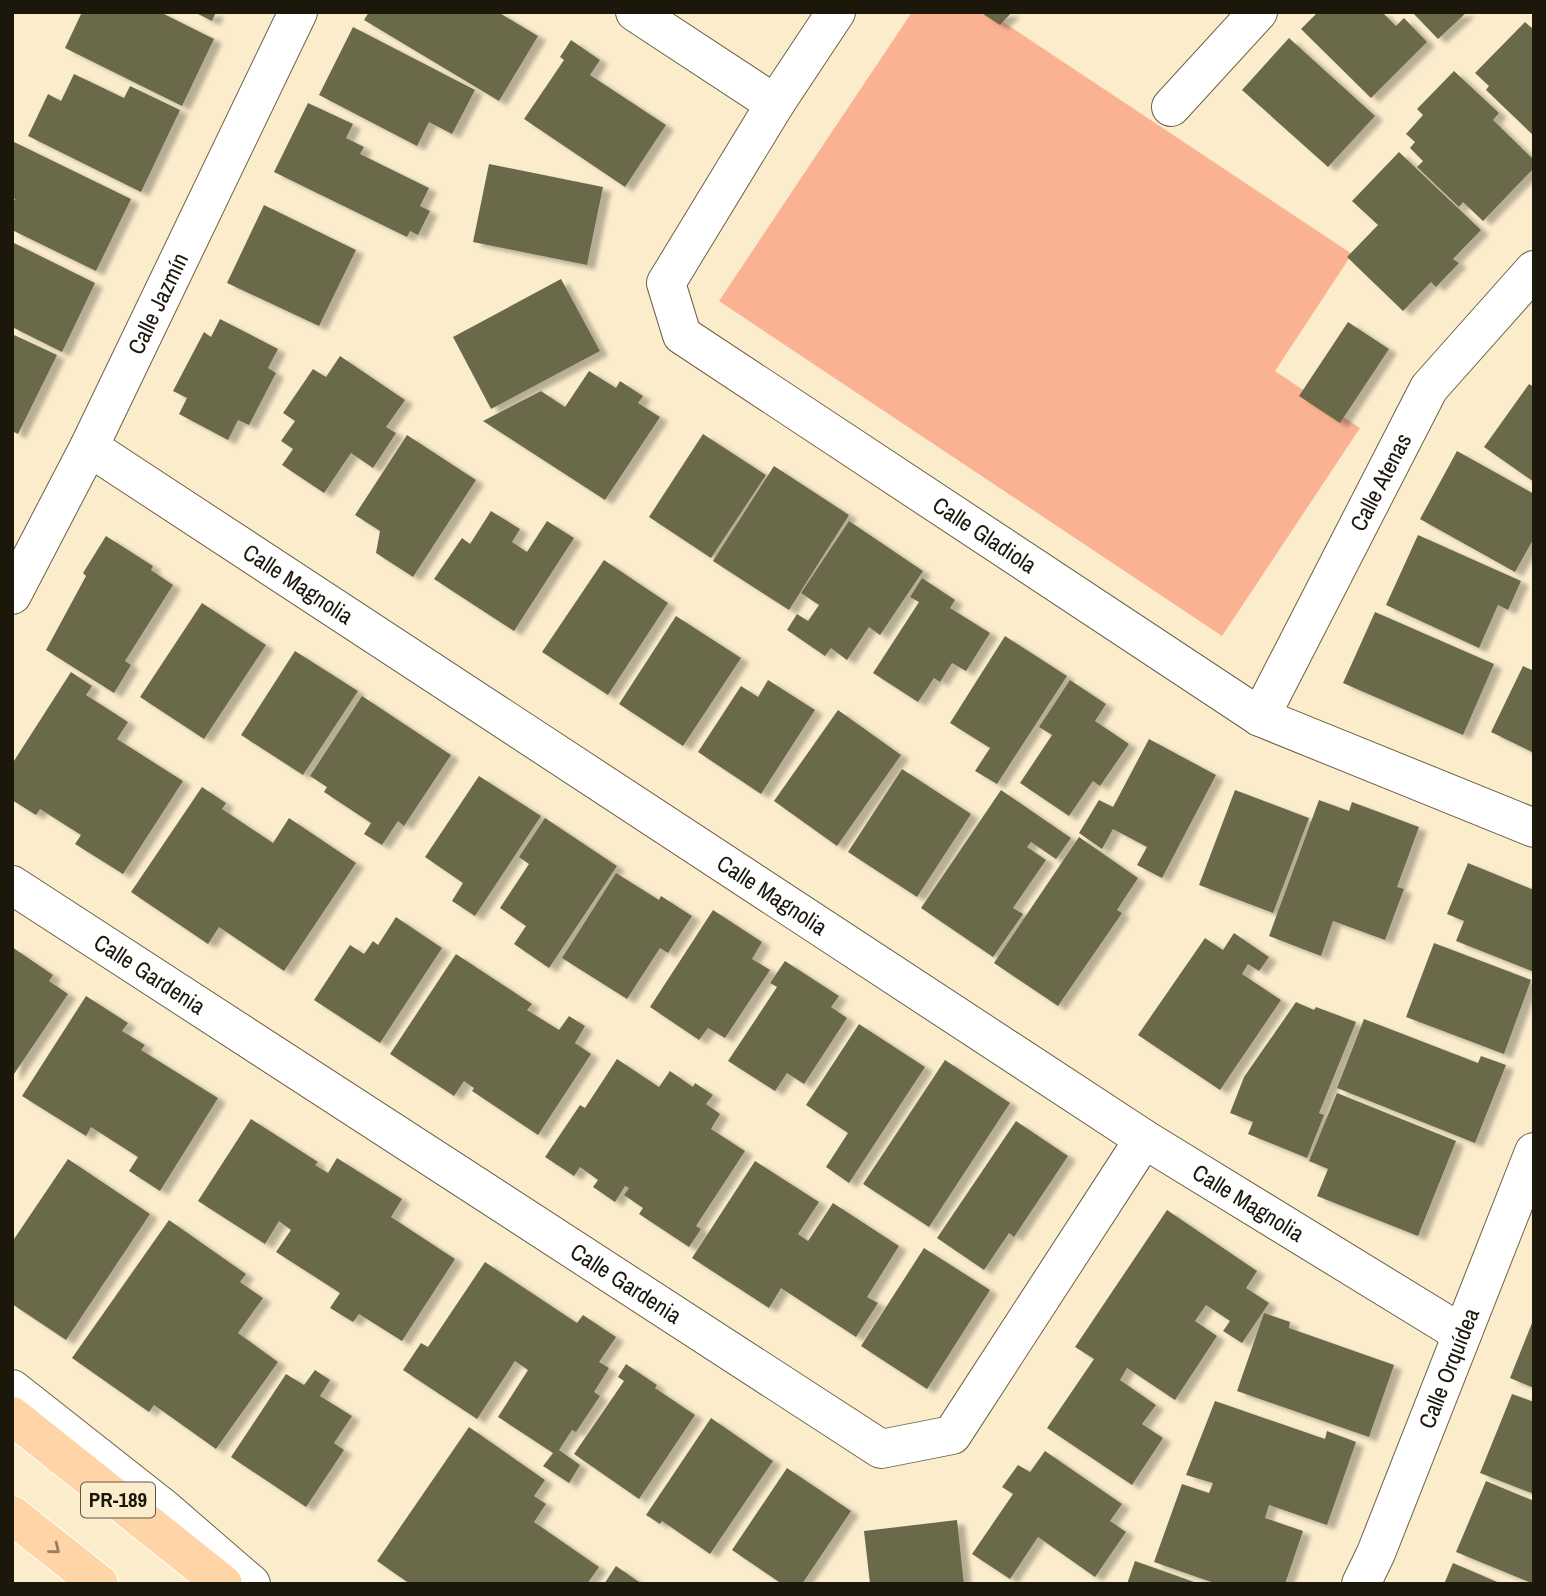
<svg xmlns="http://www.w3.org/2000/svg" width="1546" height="1596" viewBox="0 0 1546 1596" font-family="'Archivo Narrow',sans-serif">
  <defs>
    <filter id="shadow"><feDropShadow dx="8" dy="4.5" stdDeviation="2" flood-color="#0004"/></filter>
  </defs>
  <rect width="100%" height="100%" fill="#fbedcc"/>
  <!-- green -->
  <polygon fill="#fbb292" points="912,12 988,12 1352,254 1275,371 1360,428 1222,636 719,301"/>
  <!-- building -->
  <g fill="#6a6a4c" filter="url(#shadow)">
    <polygon points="82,12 160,12 214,39 182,106 65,48"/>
    <polygon points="194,12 216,12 212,21"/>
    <polygon points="369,12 498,12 538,36 499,101 364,20"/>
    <polygon points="980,12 1012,12 1000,25"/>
    <polygon points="1318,12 1382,12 1396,26 1404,18 1427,42 1371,98 1301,29"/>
    <polygon points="1412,12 1467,12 1438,39"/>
    <polygon points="1525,22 1534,30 1534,136 1486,90 1489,86 1475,73"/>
    <polygon points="353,27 475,90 452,134 429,122 417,146 319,95"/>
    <polygon points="1289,38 1375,116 1328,167 1242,90"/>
    <polygon points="571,40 600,60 590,75 666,125 625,187 524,119 564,60 560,57"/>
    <polygon points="1454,71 1499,113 1493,120 1534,160 1534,168 1483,221 1463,202 1459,207 1417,167 1423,161 1410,148 1415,142 1406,134 1423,115 1417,109"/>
    <polygon points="74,74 124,98 130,86 180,110 141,192 28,136 48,94 61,101"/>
    <polygon points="308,103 353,124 346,138 364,147 360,154 429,188 420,206 430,211 418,235 410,231 407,237 274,172"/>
    <polygon points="12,141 131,199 96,271 12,230 12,204 15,199 12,198"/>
    <polygon points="1399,152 1481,230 1453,259 1459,263 1436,287 1431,282 1403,311 1347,257 1378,225 1352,201"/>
    <polygon points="489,164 603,187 587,265 473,242"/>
    <polygon points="264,205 356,250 319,326 227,283"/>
    <polygon points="12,242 95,283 62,352 12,327"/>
    <polygon points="561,279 600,351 491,409 453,337"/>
    <polygon points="220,319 278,349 268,368 276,373 249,425 238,420 228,440 179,414 187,398 173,391 204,332 211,337"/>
    <polygon points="1348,322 1389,349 1340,423 1299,396"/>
    <polygon points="12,334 57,355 18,434 12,431"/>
    <polygon points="340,356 405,400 386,427 396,433 373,468 351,453 324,493 282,465 293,449 281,441 295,421 283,413 313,369 326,377"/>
    <polygon points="589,371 616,388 620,381 643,396 638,403 660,417 605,500 483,421 541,391 565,407"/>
    <polygon points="1529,384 1534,387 1534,482 1484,447"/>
    <polygon points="703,434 766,475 711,558 649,517"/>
    <polygon points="407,435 476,480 413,577 376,553 380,531 355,515"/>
    <polygon points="1457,451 1534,494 1534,538 1515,572 1420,519"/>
    <polygon points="774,466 849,515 789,610 713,561"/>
    <polygon points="491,511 520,529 512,542 527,552 547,521 574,538 514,631 434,579 462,538 470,544"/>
    <polygon points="849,521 923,571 880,635 869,627 847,660 831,648 825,656 787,630 797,614 808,621 819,605 801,593"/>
    <polygon points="1418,535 1521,581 1508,610 1498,605 1479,648 1386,605"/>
    <polygon points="106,536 153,566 151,570 173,585 125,661 131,665 114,693 46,650 86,576 83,573"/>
    <polygon points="604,560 668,603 608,695 542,652"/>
    <polygon points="922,578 955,600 950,608 990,633 966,671 952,663 940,682 934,678 918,702 873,673 919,602 910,597"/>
    <polygon points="202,603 266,645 204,739 140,697"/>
    <polygon points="1375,612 1494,664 1463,735 1343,683"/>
    <polygon points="676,616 741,658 683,746 619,704"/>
    <polygon points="1005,636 1067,676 997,784 975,771 990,748 950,723"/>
    <polygon points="295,651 358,691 303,775 241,735"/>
    <polygon points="1523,666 1534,671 1534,753 1491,732"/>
    <polygon points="71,672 92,686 86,695 128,722 117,739 183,781 123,874 75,844 81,835 40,809 36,815 12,800 12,764"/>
    <polygon points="768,680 815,710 761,794 698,752 741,686 758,697"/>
    <polygon points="1070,680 1106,704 1095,721 1129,744 1100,786 1093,781 1069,816 1020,783 1052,735 1039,727"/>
    <polygon points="362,696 451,755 404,826 398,821 382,845 364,834 371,823 324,792 327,787 310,776"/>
    <polygon points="838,710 901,755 837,846 774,801"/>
    <polygon points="1149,739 1216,775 1162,878 1137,865 1147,847 1113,829 1102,849 1079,833 1099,800 1113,807"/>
    <polygon points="902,769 971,814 917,897 848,852"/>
    <polygon points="479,776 541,816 475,916 452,901 463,883 425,857"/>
    <polygon points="202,787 226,803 222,809 273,843 289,818 356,863 284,971 219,927 208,944 131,892"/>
    <polygon points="1001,790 1071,838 1056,859 1031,842 1027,847 1046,860 1013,908 1023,914 993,957 921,908"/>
    <polygon points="1235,790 1309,818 1273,913 1199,885"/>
    <polygon points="1319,800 1349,811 1352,802 1419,827 1397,887 1404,889 1385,940 1333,921 1321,956 1269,936"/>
    <polygon points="545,818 617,866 549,968 514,944 526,926 500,908 529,864 519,857"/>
    <polygon points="1079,837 1138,878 1117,910 1122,913 1058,1006 994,963"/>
    <polygon points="1468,863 1534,890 1534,972 1456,941 1464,921 1447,914"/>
    <polygon points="616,873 659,900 661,896 692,916 668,953 660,948 627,999 562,958"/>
    <polygon points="713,910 762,942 752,959 770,970 725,1038 708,1028 699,1040 650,1007"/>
    <polygon points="396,917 442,948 380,1043 314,1000 350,945 364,954 373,941 378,945"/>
    <polygon points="1234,933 1269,957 1259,971 1248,964 1242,974 1281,1000 1220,1090 1138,1035 1205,938 1223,950"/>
    <polygon points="1434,943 1531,980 1504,1054 1406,1017"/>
    <polygon points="12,947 53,975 49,981 68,994 12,1077"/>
    <polygon points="456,954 532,1004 527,1010 559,1030 569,1016 585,1026 575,1043 591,1054 538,1135 472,1091 474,1088 464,1081 454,1096 390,1054"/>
    <polygon points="785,961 839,996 831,1007 847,1018 804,1084 787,1073 775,1091 728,1061 777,987 770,983"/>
    <polygon points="86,996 128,1023 122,1031 145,1045 141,1050 218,1098 160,1191 129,1171 138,1157 91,1127 86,1136 22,1096"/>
    <polygon points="1296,1002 1314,1010 1316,1007 1356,1022 1319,1113 1324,1115 1307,1158 1248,1134 1253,1122 1230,1113 1244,1077"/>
    <polygon points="1364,1019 1478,1063 1481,1056 1506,1065 1475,1143 1337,1088"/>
    <polygon points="859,1024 925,1067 849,1183 826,1167 848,1133 806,1105"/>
    <polygon points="617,1059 659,1087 670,1071 693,1087 695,1083 713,1095 706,1104 720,1114 711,1129 745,1151 696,1226 701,1229 689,1247 639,1214 643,1208 624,1195 629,1188 625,1186 615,1202 593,1187 598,1180 580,1167 574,1176 545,1157 580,1105 585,1108"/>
    <polygon points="945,1060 1010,1103 929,1227 863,1184"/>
    <polygon points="1337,1093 1456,1141 1418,1236 1317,1196 1328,1169 1309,1161"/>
    <polygon points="251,1119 318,1162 315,1165 328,1173 337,1158 402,1199 391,1217 455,1259 402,1341 359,1314 353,1322 330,1308 340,1293 276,1252 291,1230 279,1221 265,1244 198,1201"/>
    <polygon points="1016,1121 1068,1156 1014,1237 1009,1233 984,1270 937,1238"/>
    <polygon points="68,1159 150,1214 66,1340 12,1304 12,1242"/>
    <polygon points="755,1161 819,1202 798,1234 808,1241 833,1203 899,1246 867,1297 878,1303 856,1337 781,1288 769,1308 692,1258"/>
    <polygon points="1167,1210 1257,1271 1246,1288 1269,1303 1242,1343 1223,1331 1230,1321 1206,1305 1195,1321 1217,1336 1175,1400 1127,1368 1120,1380 1156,1405 1142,1424 1163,1438 1132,1485 1047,1428 1094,1359 1075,1347"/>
    <polygon points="169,1220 246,1274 240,1282 263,1298 238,1333 278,1362 216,1449 154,1405 149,1412 72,1358"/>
    <polygon points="924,1248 990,1290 927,1389 861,1346"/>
    <polygon points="485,1262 577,1323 583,1315 616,1337 599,1362 609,1368 594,1392 600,1396 576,1432 572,1430 559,1450 580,1465 569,1483 543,1466 553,1453 498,1417 528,1370 515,1361 477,1419 403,1370 421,1343 428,1347"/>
    <polygon points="1264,1313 1290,1322 1289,1328 1394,1365 1369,1437 1237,1391"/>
    <polygon points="1534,1318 1534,1388 1510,1378"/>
    <polygon points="626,1364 657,1385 655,1388 695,1415 639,1499 574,1454 624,1381 618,1377"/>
    <polygon points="315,1370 330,1380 320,1396 352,1416 334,1443 344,1450 306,1507 231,1457 286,1374 304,1385"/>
    <polygon points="1512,1394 1534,1402 1534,1494 1480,1473"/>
    <polygon points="1215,1401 1325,1439 1327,1431 1356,1442 1327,1525 1269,1505 1265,1518 1303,1531 1285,1584 1217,1584 1154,1562 1182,1484 1209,1493 1213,1483 1186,1475"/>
    <polygon points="711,1418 773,1461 710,1554 662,1521 660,1524 646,1515"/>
    <polygon points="469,1427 545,1480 534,1496 546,1504 534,1522 599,1567 587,1584 410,1584 377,1561"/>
    <polygon points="1045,1451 1122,1504 1110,1521 1126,1532 1095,1577 1038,1537 1010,1579 972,1554 1013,1494 1002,1487 1018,1465 1030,1472"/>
    <polygon points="787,1468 851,1511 802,1584 782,1584 732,1550"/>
    <polygon points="1486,1481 1534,1501 1534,1584 1456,1552"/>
    <polygon points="957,1520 964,1584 870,1584 864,1531"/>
    <polygon points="1135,1561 1197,1583 1197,1584 1127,1584"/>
    <polygon points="1453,1563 1502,1584 1444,1584"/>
    <polygon points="616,1566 642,1584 604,1584"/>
  </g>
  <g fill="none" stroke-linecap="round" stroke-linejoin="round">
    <!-- street casing -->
    <g stroke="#6d6145" stroke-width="40">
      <g id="street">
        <polyline points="635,12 775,104"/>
        <path id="s1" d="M836 12 775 104 666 283 682 335 1260 717 1534 828"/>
        <polyline points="1171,107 1258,12"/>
        <path id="s2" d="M89 447 1144 1139 1462 1334"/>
        <path id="s3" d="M12 595 89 447 298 12"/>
        <path id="s4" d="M1260 717 1429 388 1534 270"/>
        <path id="s5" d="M12 885 881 1449 952 1435 1144 1139"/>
        <polyline points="12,1389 163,1508 251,1584"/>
        <path id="s6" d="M1361 1584 1376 1553 1534 1152"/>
      </g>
    </g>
    <!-- primary casing -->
    <g stroke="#fff" stroke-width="40">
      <g id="primary">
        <polyline points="12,1416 223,1584"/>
        <polyline points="12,1515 99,1584"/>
      </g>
    </g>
    <!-- street -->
    <use href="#street" stroke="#fff" stroke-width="38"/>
    <!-- primary -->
    <use href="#primary" stroke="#ffd4a6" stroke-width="38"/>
  </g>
  <!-- one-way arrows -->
  <defs><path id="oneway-chevron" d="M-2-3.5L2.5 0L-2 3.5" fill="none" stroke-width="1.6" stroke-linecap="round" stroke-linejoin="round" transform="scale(1.75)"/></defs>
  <use stroke="#997f60" href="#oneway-chevron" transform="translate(55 1549) rotate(39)"/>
  <g text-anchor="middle" stroke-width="7" stroke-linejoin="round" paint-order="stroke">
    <!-- shield labels -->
    <rect fill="#fbedcc" stroke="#5f5745" stroke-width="2" x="81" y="1482.5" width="74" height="35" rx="5"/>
    <g font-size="21" font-weight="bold" fill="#1c170b">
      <text x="118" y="1507">PR-189</text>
    </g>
    <!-- street labels -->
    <g font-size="23" fill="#1c170b" stroke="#fbedcc">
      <text dy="8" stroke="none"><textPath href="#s3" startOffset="326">Calle Jazmín</textPath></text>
      <text dy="8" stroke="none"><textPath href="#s4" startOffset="264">Calle Atenas</textPath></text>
      <text dy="8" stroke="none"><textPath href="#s1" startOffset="737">Calle Gladiola</textPath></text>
      <text dy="8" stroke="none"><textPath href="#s2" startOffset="250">Calle Magnolia</textPath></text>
      <text dy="8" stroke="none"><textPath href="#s2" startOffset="817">Calle Magnolia</textPath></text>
      <text dy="8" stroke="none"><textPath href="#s5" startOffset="164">Calle Gardenia</textPath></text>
      <text dy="8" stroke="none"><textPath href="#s2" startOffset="1384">Calle Magnolia</textPath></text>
      <text dy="8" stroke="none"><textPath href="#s5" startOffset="732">Calle Gardenia</textPath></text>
      <text dy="8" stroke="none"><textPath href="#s6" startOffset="233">Calle Orquídea</textPath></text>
    </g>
  </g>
  <!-- border -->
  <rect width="1546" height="1596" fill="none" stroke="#1c170b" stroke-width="28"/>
</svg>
